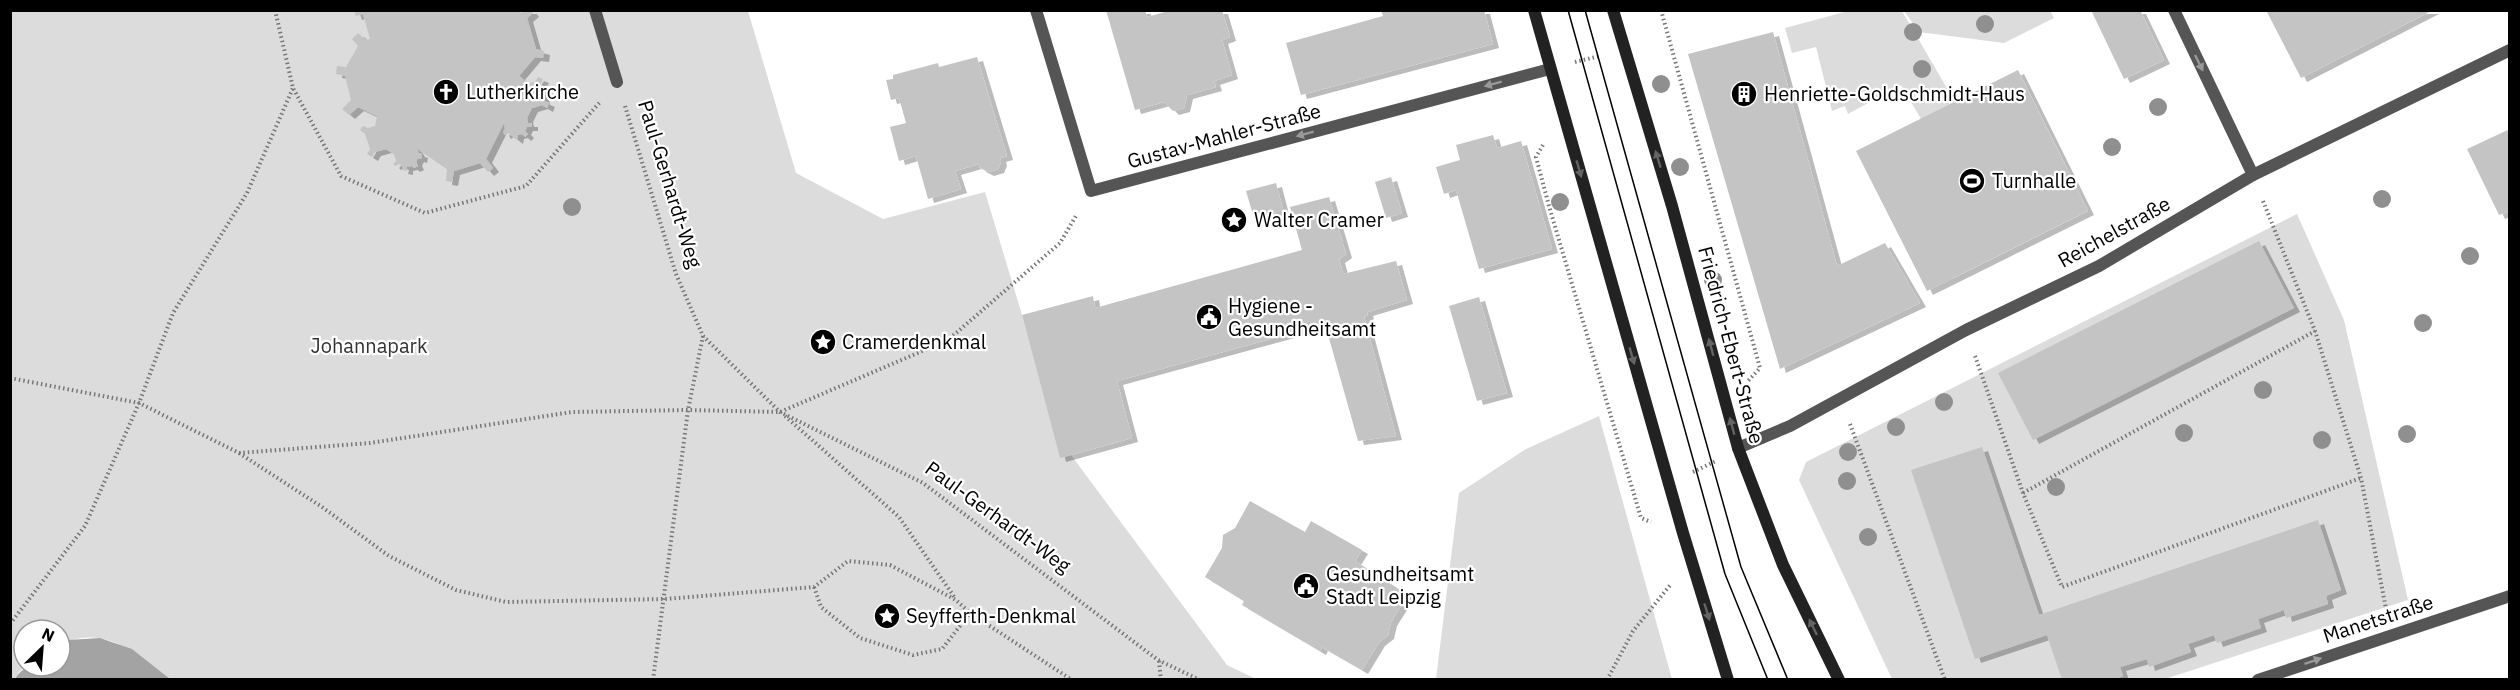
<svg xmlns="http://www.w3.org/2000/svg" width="2520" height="690" viewBox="0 0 2520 690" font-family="'IBM Plex Sans',sans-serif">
  <defs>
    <filter id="shadow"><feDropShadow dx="6" dy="4" stdDeviation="0" flood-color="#0004"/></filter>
  </defs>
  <rect width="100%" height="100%" fill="#fff"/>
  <!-- green -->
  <g fill="#dcdcdc">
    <path d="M10 11H748L796 173 883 219 985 192 1022 315 1060 457 1071 455 1227 665 1256 679 170 680C139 654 103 623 60 645V630H24V666H26L19 672 15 679H11Z"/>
    <polygon points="1848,11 1902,11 1955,102 1921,119 1901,85 1848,114 1845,106 1832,111 1816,47 1792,53 1785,28"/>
    <polygon points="2050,11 2054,18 2004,43 1919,32 1904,11"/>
    <polygon points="2297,214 2344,320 2408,600 2165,679 1892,679 1799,480 1806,462"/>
    <polygon points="1599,416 1672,679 1436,679 1459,493 1526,449"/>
  </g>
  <!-- water -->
  <path fill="#a3a3a3" d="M100 638 132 649 170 679H15C25 661 42 666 60 666V645L68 640Z"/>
  <!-- building -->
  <g fill="#c4c4c4" filter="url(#shadow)">
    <polygon points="354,10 513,10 521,13 524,10 531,10 533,13 527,18 536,49 544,51 543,58 535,57 519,76 528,83 535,82 538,77 543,79 540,85 544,101 549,103 547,108 542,105 532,108 527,118 528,123 532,123 532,127 527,127 525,131 528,134 525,137 522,134 518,135 517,140 508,133 505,135 503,132 505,129 504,123 486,159 493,168 488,172 480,163 454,171 452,182 446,181 447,169 416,148 419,153 422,154 421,159 418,158 416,162 418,166 414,168 412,166 407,167 407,171 402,170 403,166 399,164 395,166 393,164 396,161 394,154 386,149 375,152 372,157 367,154 370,149 365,134 360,130 363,126 368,128 375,126 377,116 358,107 349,115 342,109 351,100 345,76 336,74 337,66 346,67 358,46 352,39 358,33 366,40 370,39 363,14 356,16"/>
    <polygon points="1106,10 1145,10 1147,17 1172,10 1222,10 1230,37 1222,40 1232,75 1214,81 1216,87 1187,95 1184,108 1173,111 1164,102 1135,110"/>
    <polygon points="1381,10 1484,10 1493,44 1301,95 1286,43 1383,16"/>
    <polygon points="2091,10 2140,10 2164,60 2124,79"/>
    <polygon points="2266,10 2433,10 2301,78"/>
    <polygon points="1773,32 1837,266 1885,243 1920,303 1780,369 1688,54"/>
    <polygon points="977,57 1007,156 1000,158 1001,162 998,169 988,172 980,168 979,164 955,171 961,189 928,199 916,156 899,161 890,127 906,123 899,98 891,100 886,80 893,79 893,75 938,63 939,67"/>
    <polygon points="2018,70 2088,211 1927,291 1856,151"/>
    <polygon points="2510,129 2510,211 2499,215 2467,149"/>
    <polygon points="1493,135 1497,148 1521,141 1552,249 1479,269 1456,190 1444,194 1436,167 1460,160 1456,145"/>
    <polygon points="1391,177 1402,213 1386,218 1375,182"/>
    <polygon points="1276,183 1283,210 1254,218 1246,191"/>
    <polygon points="1329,197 1346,254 1339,259 1343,274 1396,261 1407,300 1367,312 1368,315 1364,317 1396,436 1358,441 1325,324 1117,381 1132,438 1060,458 1022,315 1093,296 1095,308 1302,250 1290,207"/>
    <polygon points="2259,241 2294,308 2033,440 1998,373"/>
    <polygon points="1479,297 1507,393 1477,401 1449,306"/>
    <polygon points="1982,447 2039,615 2318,520 2341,590 2326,596 2328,604 2286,618 2284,610 2258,619 2261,628 2217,643 2214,635 2188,644 2191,652 2149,667 2147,659 2120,667 2123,676 2112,680 2062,680 2047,635 1975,659 1911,470"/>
    <polygon points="1250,501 1305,532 1311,521 1362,550 1355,561 1408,595 1391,622 1388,635 1379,642 1362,670 1322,647 1320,651 1242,605 1244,601 1205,577 1222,548 1223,535 1235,528"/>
  </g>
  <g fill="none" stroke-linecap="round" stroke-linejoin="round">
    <!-- path -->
    <g stroke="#777" stroke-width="4" stroke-dasharray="1.5 3" stroke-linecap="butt">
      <polyline points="275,10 293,88 341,176 425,213 526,186 600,102"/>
      <polyline points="1661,10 1760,368 1748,381"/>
      <polyline points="1575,62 1600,56"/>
      <polyline points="625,106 676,274 703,336 780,412 923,483 1158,660 1200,680"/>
      <polyline points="1543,145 1536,157 1549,206 1641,518 1651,522"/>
      <polyline points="2263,201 2315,331 2361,478 2386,609"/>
      <polyline points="1975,356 2023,493 2062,587 2361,478"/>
      <polyline points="10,378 139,403 239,453 370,443 572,412 688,410 780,412 948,340 1060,243 1077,214"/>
      <polyline points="785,416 899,517 955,598"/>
      <polyline points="1850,424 1945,680"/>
      <polyline points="239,453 322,507 389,556 456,590 506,602 665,599 814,587 848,561 890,565 956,600 970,613 1072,680"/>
      <polyline points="1693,472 1716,461"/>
      <polyline points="2023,493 2315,331"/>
      <polyline points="814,587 821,607 860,638 913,655 942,649 970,613"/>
      <polyline points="10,624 85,526 139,403 173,313 247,193 293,88"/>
      <polyline points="1159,661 1161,680"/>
      <polyline points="653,680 688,410 703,336"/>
      <polyline points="1607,680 1633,631 1671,584"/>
    </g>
    <!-- lane -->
    <polyline stroke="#555" stroke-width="12" points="595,10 617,82"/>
    <!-- street -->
    <g stroke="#555" stroke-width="12">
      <polyline points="1036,10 1091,191 1550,69"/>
      <polyline points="2174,10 2253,175"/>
      <polyline points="1738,448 1790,426 1966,330 2099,266 2253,175 2510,50"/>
      <polyline points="2258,680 2510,596"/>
    </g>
    <!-- secondary -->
    <g stroke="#222" stroke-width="12">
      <polyline points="1534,10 1683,533 1728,680"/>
      <polyline points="1613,10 1672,206 1738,448 1783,565 1839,680"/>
    </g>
    <!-- tram -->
    <g stroke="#000" stroke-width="1.5">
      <polyline points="1568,10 1725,574 1768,680"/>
      <polyline points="1585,10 1741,567 1788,680"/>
    </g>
  </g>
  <!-- trees -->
  <g fill="#8f8f8f">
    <circle cx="1985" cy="24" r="9"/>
    <circle cx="1913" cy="32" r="9"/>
    <circle cx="1922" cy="69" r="9"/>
    <circle cx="1661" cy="84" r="9"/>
    <circle cx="2158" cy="107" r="9"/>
    <circle cx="2112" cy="147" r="9"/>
    <circle cx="1680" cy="167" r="9"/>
    <circle cx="2382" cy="199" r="9"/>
    <circle cx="1560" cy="202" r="9"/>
    <circle cx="572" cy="207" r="9"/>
    <circle cx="2470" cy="256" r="9"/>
    <circle cx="1713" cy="280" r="9"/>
    <circle cx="2423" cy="323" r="9"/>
    <circle cx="2263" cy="390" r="9"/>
    <circle cx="1944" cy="402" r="9"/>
    <circle cx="1896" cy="427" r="9"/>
    <circle cx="2184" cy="433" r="9"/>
    <circle cx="2407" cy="434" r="9"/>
    <circle cx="2322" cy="440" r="9"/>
    <circle cx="1848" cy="452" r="9"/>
    <circle cx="1847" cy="481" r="9"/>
    <circle cx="2056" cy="487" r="9"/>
    <circle cx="1868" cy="537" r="9"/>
  </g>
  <!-- one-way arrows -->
  <defs><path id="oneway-solid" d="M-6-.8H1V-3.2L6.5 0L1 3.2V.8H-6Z" transform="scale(1.5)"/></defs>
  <g fill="#999">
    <use href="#oneway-solid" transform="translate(2199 63) rotate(64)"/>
    <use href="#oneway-solid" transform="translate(1493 84) rotate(165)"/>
    <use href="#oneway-solid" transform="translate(1305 134) rotate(165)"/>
    <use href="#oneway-solid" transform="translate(2313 661) rotate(-19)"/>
  </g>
  <g fill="#646464">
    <use href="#oneway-solid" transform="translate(1658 159) rotate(-107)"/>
    <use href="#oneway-solid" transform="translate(1579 169) rotate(74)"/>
    <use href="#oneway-solid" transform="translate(1711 347) rotate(-105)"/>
    <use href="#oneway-solid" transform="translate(1632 356) rotate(74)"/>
    <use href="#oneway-solid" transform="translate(1732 426) rotate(-105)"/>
    <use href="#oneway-solid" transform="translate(1707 612) rotate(73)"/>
    <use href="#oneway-solid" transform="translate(1813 627) rotate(-116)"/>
  </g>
  <!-- icons -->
  <defs>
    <g id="church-disc" transform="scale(1.35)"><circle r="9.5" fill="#000" stroke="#fff"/><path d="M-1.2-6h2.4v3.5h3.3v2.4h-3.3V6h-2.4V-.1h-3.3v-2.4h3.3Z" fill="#fff"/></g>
    <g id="building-disc" transform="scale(1.35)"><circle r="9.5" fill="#000" stroke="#fff"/><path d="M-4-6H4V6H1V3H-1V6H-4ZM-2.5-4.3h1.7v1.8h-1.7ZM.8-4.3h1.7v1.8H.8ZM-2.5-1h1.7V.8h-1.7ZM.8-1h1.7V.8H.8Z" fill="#fff"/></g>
    <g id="stadium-disc" transform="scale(1.35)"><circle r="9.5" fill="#000" stroke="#fff"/><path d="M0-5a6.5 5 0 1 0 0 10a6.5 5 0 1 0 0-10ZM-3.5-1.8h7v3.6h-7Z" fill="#fff"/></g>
    <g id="sight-disc" transform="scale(1.35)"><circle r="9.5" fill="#000" stroke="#fff"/><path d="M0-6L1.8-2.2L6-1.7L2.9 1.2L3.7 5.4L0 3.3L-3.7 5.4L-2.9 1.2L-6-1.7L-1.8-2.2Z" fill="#fff"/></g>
    <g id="civic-disc" transform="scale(1.35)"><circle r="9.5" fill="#000" stroke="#fff"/><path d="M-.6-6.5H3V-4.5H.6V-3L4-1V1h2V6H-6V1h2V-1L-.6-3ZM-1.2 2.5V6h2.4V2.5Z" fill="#fff"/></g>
  </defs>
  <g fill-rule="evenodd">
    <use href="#church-disc" x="446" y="92"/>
    <use href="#building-disc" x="1744" y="94"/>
    <use href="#stadium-disc" x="1972" y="181"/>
    <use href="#sight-disc" x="1234" y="220"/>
    <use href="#civic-disc" x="1209" y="317"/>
    <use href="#sight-disc" x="823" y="342"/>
    <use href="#civic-disc" x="1306" y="586"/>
    <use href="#sight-disc" x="887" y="616"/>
  </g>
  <g text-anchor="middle" stroke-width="4.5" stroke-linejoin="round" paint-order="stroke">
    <!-- poi labels -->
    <g font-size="20" fill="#000" stroke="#fff" text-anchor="start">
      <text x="466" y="99">Lutherkirche</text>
      <text x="1764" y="101">Henriette-Goldschmidt-Haus</text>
      <text x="1992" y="188">Turnhalle</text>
      <text x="1254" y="227">Walter Cramer</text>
      <text x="1228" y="313">Hygiene -<tspan x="1228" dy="23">Gesundheitsamt</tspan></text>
      <text x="842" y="349">Cramerdenkmal</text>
      <text x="1326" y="581">Gesundheitsamt<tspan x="1326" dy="23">Stadt Leipzig</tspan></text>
      <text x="906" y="623">Seyfferth-Denkmal</text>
    </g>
    <!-- street labels -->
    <g font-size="20" fill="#000" stroke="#fff">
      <text transform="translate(1224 136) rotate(-15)" y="7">Gustav-Mahler-Straße</text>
      <text transform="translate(670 184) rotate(73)" y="7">Paul-Gerhardt-Weg</text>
      <text transform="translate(2114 232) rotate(-29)" y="7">Reichelstraße</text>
      <text transform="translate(1731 345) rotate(75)" y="7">Friedrich-Ebert-Straße</text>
      <text transform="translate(998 517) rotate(36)" y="7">Paul-Gerhardt-Weg</text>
      <text transform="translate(2378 619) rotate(-18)" y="7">Manetstraße</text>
    </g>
    <!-- park labels -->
    <g font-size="20" fill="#333" stroke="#fff">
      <text x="369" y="353">Johannapark</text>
    </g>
  </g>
  <!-- border -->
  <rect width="2520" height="690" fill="none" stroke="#000000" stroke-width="24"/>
  <!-- north arrow -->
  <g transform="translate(42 648) rotate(25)"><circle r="28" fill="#ffffff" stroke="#999999" stroke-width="1.5"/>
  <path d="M0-4.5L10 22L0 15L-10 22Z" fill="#000000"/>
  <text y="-9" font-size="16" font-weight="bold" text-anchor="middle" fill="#000000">N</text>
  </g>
</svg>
